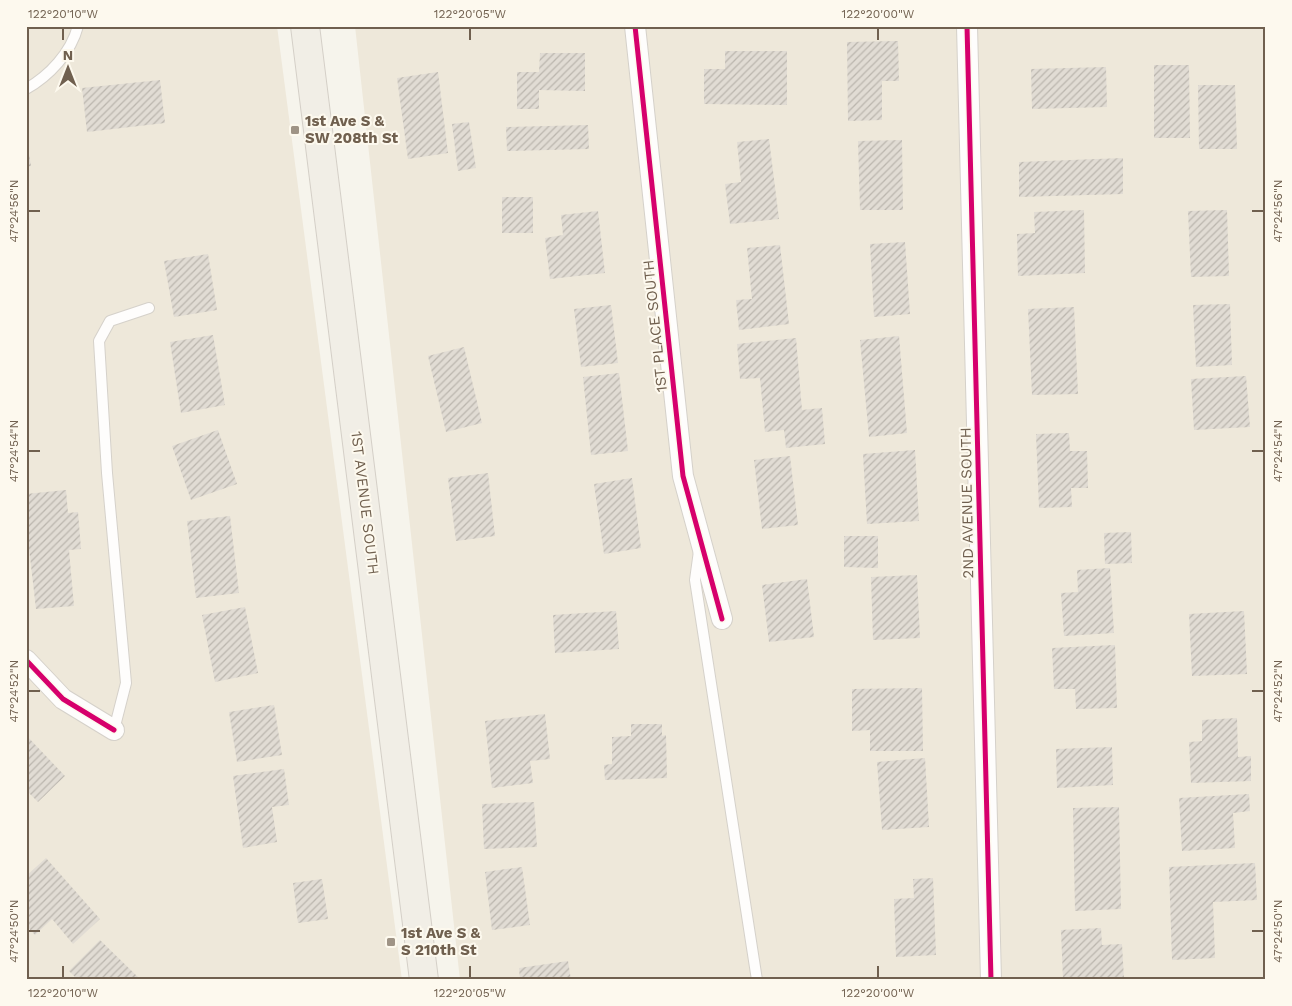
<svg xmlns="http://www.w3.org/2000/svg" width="1292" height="1006" viewBox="0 0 1292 1006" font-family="'Work Sans',sans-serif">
  <defs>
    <pattern id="building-hatch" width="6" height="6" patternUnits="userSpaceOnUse" patternTransform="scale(1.25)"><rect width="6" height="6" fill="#e1dcd4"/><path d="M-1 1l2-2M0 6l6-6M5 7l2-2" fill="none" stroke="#bbb6ae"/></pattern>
  </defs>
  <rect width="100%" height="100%" fill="#f6f4ec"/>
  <!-- residential -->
  <g fill="#eee8da">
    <polygon points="26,26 277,26 402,980 26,980"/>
    <polygon points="355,26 1266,26 1266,980 460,980"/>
  </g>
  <!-- building -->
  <g fill="url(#building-hatch)">
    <polygon points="898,41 899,81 882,81 882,120 848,121 847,42"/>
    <polygon points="725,51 787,51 787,105 704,104 704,69 725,69"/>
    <polygon points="540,53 585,53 585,91 539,90 539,109 517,109 517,72 539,72"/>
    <polygon points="1154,65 1189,65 1190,138 1154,138"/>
    <polygon points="1106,67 1107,107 1032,109 1031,69"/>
    <polygon points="438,72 448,153 408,159 397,78"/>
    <polygon points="160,80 165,123 87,132 82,88"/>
    <polygon points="1198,85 1235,85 1237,149 1199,149"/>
    <polygon points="469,122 476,168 458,171 452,124"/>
    <polygon points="588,125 589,149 507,151 506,127"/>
    <polygon points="769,139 779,219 730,224 725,184 741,182 737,142"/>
    <polygon points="902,140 903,210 860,210 858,141"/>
    <polygon points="26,143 27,143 31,166 26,167"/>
    <polygon points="1123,158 1123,194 1019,197 1019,162"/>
    <rect x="502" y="197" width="31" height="36"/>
    <polygon points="1084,210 1085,273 1018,276 1017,234 1035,233 1034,212"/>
    <polygon points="1227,210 1229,276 1191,277 1188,211"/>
    <polygon points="598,211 605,273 550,279 545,238 563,235 561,215"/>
    <polygon points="905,242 910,314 874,317 870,244"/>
    <polygon points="780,245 789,324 739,330 736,300 752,299 747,248"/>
    <polygon points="208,254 217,310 174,317 164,261"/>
    <polygon points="1230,304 1232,365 1196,367 1193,305"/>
    <polygon points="611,305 618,363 581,367 574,309"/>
    <polygon points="1074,307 1078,394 1032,395 1028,309"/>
    <polygon points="213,335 225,405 181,413 170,342"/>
    <polygon points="899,336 907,433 869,437 860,340"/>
    <polygon points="796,338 802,410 822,408 825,444 786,448 784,430 765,432 760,378 740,379 737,344"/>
    <polygon points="464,347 482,423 446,432 428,356"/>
    <polygon points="619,373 628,451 591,455 583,377"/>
    <polygon points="1246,376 1250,427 1194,430 1191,379"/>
    <polygon points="218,430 237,484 191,500 172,446"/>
    <polygon points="1069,433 1070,451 1087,451 1088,488 1071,488 1072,507 1039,508 1036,434"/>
    <polygon points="915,450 919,521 867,524 863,454"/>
    <polygon points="790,456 798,525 762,529 754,460"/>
    <polygon points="488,473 495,536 456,541 448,478"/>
    <polygon points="632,478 641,548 604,554 594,484"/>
    <polygon points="66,490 68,513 78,512 81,549 69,550 74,606 36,609 26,522 26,494"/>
    <polygon points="230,516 239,593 196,598 187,521"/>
    <polygon points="1131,532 1132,563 1105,564 1104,533"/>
    <polygon points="844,536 878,536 878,568 844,567"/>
    <polygon points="1110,568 1114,633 1064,636 1061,593 1078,592 1077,570"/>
    <polygon points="917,575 920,638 873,640 871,577"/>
    <polygon points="807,579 814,637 769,642 762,585"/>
    <polygon points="245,607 258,673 215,682 202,615"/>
    <polygon points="616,611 619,649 555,653 553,615"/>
    <polygon points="1244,611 1247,674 1192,676 1189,614"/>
    <polygon points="1115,645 1117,708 1076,709 1075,689 1054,689 1052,648"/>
    <polygon points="922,688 923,751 870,751 870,730 852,731 852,689"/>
    <polygon points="274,705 282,755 237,762 229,712"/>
    <polygon points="545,714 550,759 530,761 533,783 492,788 485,721"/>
    <polygon points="1237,718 1238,757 1251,756 1251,781 1191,783 1189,742 1202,741 1202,720"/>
    <polygon points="631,724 662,724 662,736 666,735 667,778 605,780 604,765 612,764 612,737 631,736"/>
    <polygon points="26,735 65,776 38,802 26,790"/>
    <polygon points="1112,747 1113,785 1057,788 1056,749"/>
    <polygon points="925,758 929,827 882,830 877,762"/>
    <polygon points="284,769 289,805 272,807 277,842 243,848 233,776"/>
    <polygon points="1249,794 1250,811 1233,813 1235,848 1182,851 1179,798"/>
    <polygon points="534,802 537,847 484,849 482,804"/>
    <polygon points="1119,807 1121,909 1075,911 1073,808"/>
    <polygon points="46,858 100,919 73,944 52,919 35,935 26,925 26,876"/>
    <polygon points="1255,863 1257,900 1213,902 1215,958 1172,960 1169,867"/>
    <polygon points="522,867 530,925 492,930 485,872"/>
    <polygon points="933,878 936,955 896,957 894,899 914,898 913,879"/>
    <polygon points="322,879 328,919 298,923 293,883"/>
    <polygon points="1101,928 1102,945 1122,944 1124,979 1063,980 1061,930"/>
    <polygon points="100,940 141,980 78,980 69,971"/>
    <polygon points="568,961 571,980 520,980 519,968"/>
  </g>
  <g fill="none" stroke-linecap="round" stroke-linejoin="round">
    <!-- service casing -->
    <g stroke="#d5d1ca" stroke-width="12">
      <g id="service">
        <path d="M26 89C49 76 71 53 78 26"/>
        <polyline points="699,551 695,580 757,980"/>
        <polyline points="114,730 126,683 107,473 99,341 110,321 149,308"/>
      </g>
    </g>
    <!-- minor casing -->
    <g stroke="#d5d1ca" stroke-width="22">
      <g id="minor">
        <polyline points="635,26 683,476 722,619"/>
        <polyline points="967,26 991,980"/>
        <polyline points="26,660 63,699 114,730"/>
      </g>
    </g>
    <!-- primary casing -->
    <g stroke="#d4cfc7" stroke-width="30">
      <polyline id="primary" points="305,26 424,980"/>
    </g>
    <!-- service -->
    <use href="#service" stroke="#fefdfc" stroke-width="10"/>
    <!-- minor -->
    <use href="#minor" stroke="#fefdfc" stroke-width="20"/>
    <!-- primary -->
    <use href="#primary" stroke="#f1eee6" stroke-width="28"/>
    <!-- cycleway casing -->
    <g stroke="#fdf9ee" stroke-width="8">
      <g id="cycleway">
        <polyline points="635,26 683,476 722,619"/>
        <polyline points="967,26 991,980"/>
        <polyline points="26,660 63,699 114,730"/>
      </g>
    </g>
    <!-- cycleway -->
    <use href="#cycleway" stroke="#d6006c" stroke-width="5"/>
  </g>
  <!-- ticks -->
  <path fill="none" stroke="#70604f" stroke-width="2" d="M63 28V40M470 28V40M878 28V40M28 211H40M1252 211H1264M28 451H40M1252 451H1264M28 691H40M1252 691H1264M28 931H40M1252 931H1264M63 966V978M470 966V978M878 966V978"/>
  <!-- markers -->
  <g fill="#9f9486" stroke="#fdf9ee" stroke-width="2">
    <rect x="290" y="125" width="10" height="10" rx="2.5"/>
    <rect x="386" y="937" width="10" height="10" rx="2.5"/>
  </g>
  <g text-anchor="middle" stroke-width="4" stroke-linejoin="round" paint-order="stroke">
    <!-- poi labels -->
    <g font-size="15" font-weight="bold" fill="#70604f" stroke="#fdf9ee" text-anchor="start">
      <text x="305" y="126">1st Ave S &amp;<tspan x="305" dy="17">SW 208th St</tspan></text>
      <text x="401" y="938">1st Ave S &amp;<tspan x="401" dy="17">S 210th St</tspan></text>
    </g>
    <!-- street labels -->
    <g font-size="15" fill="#70604f" stroke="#fdf9ee">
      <text transform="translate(655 326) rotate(-96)" y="5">1ST PLACE SOUTH</text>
      <text transform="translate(365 503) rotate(83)" y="5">1ST AVENUE SOUTH</text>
      <text transform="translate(967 503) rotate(-91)" y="5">2ND AVENUE SOUTH</text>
    </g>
  </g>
  <!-- border -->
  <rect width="1292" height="1006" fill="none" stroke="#fdf9ee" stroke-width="55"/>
  <!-- north arrow -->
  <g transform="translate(68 68)" stroke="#fdf9ee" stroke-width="4" paint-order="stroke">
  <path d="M0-4L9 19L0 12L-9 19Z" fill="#70604f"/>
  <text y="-8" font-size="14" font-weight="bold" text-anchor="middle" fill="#70604f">N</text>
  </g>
  <rect x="28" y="28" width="1236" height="950" fill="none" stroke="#70604f" stroke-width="2"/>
  <g font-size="12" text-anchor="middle" fill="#70604f">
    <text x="63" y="18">122°20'10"W</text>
    <text x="470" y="18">122°20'05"W</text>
    <text x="878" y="18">122°20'00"W</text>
    <text transform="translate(14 211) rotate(-90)" y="4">47°24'56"N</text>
    <text transform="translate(1278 211) rotate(-90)" y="4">47°24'56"N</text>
    <text transform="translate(14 451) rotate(-90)" y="4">47°24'54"N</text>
    <text transform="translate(1278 451) rotate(-90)" y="4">47°24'54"N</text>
    <text transform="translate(14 691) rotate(-90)" y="4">47°24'52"N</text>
    <text transform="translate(1278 691) rotate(-90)" y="4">47°24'52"N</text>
    <text transform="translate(14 931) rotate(-90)" y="4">47°24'50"N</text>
    <text transform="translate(1278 931) rotate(-90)" y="4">47°24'50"N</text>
    <text x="63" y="997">122°20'10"W</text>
    <text x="470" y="997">122°20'05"W</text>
    <text x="878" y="997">122°20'00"W</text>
  </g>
</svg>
